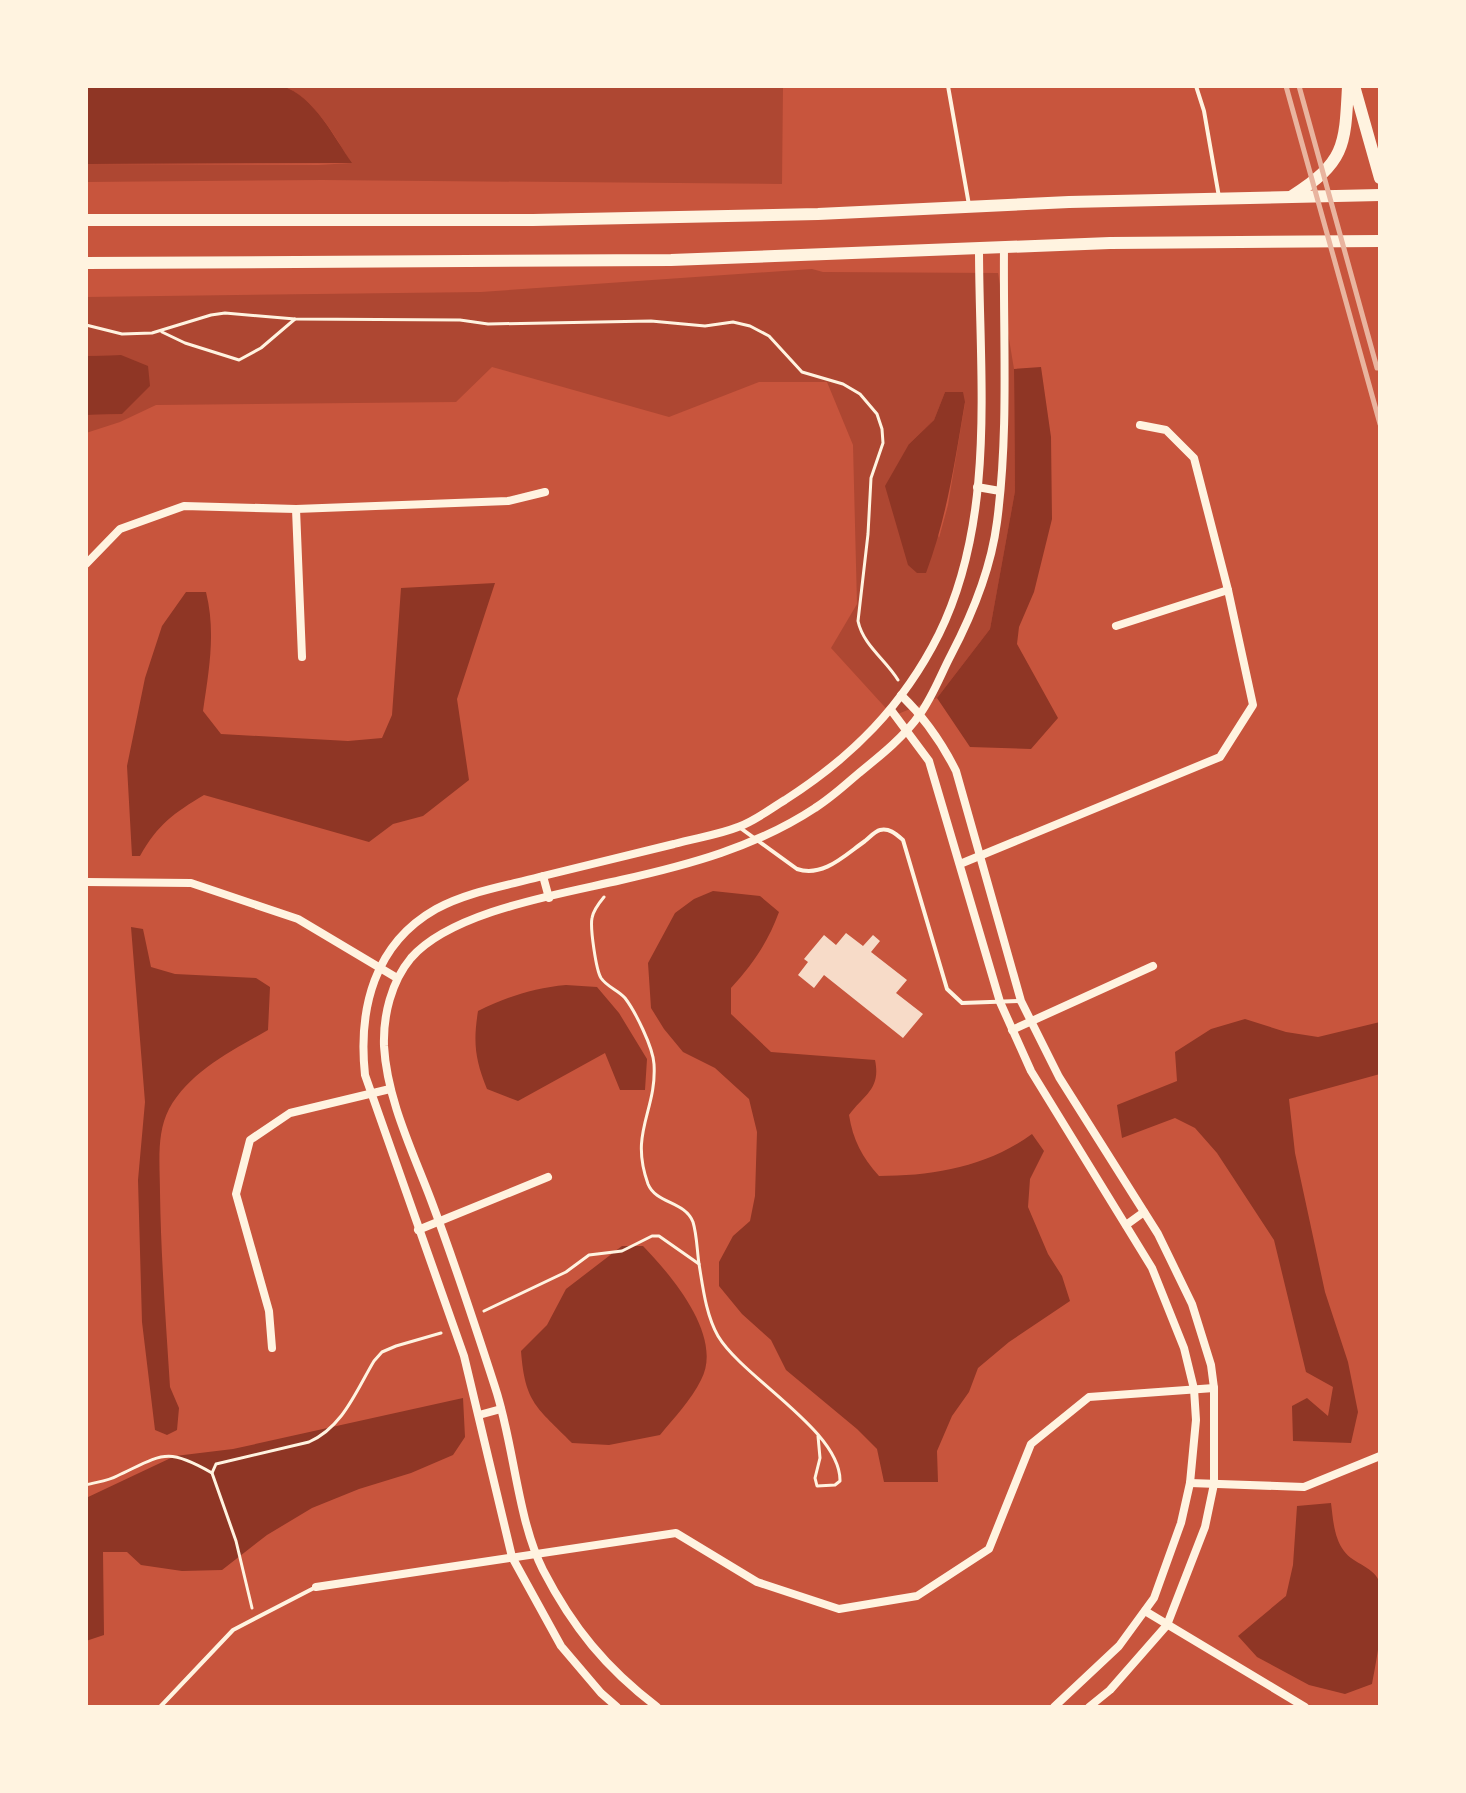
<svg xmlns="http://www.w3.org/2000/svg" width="1466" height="1793" viewBox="0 0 1466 1793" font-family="'Exo 2',sans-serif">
  <rect width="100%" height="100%" fill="#c8553d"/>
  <!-- green -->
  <g fill="#ae4732" fill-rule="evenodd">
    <path d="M282 86H783L782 184 322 180 86 182V164L319 165 351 163C336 137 312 95 282 86Z"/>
    <path d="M812 269 823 272 998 273 1014 369 1015 491 990 629 937 698 893 716 831 648 857 604 853 445 827 382H759L669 417 492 367 456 402 156 405 120 422 86 433V415L122 414 121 355 86 356V297L481 292ZM945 392 965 403 948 505 939 538 909 444 934 420Z"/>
  </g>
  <!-- water -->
  <g fill="#8f3625">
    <path d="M86 86H282C314 96 334 137 352 163L86 164Z"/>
    <polygon points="121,355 148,366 150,386 122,414 86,415 86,356"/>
    <polygon points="1041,367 1051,437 1052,519 1034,592 1019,627 1017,644 1058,718 1031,749 970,747 937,698 990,629 1015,491 1014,369"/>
    <path d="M945 392H963L965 402C955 461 947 517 926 573H917L908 565 885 486 909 444 934 420Z"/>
    <path d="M495 583 457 699 469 780 423 816 393 824 369 842 204 795C174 813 158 824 140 856H132L127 766 145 678 162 626 186 592H206C216 632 209 670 203 711L221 734 348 741 382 738 392 715 401 588Z"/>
    <path d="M713 891 760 896 779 912C768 942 753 964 731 988V1014L771 1052 875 1060C881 1089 865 1094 849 1115 853 1140 862 1157 879 1176 933 1176 987 1167 1032 1134L1044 1151 1030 1179 1028 1207 1048 1254 1062 1276 1070 1301 1009 1342 978 1368 969 1392 952 1416 937 1451 938 1482H884L877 1449 857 1429 786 1370 771 1340 742 1314 719 1286V1262L733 1236 750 1221 755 1196 757 1132 749 1099 715 1068 683 1052 664 1029 651 1008 648 963 675 913 694 899Z"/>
    <path d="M131 927 143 929 151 967 175 974 256 978 270 987 268 1030C233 1050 190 1071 169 1109 156 1134 160 1165 160 1193 161 1258 166 1323 170 1387L179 1408 177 1430 167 1435 155 1430 142 1322 138 1180 145 1102Z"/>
    <path d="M566 985 597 987 619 1013 647 1059 645 1090H620L605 1053 518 1101 487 1089C475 1059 473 1043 478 1011 507 997 533 988 566 985Z"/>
    <polygon points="1245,1019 1286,1032 1318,1037 1380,1022 1380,1074 1289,1099 1295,1153 1325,1292 1348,1362 1358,1412 1351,1443 1293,1441 1292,1406 1307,1398 1328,1416 1333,1387 1306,1372 1274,1240 1217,1153 1195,1128 1175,1118 1122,1138 1117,1105 1177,1081 1175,1052 1211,1029"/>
    <path d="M622 1246H643C672 1276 724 1337 701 1380 691 1400 674 1418 660 1435L609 1445 572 1443C537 1407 525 1404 521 1351L547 1325 566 1289Z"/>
    <polygon points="463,1398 465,1437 453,1455 411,1473 359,1489 312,1508 267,1535 222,1570 182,1571 141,1565 127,1552 103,1552 104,1635 86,1641 86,1498 175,1456 233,1449"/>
    <path d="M1331 1503C1333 1519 1334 1538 1344 1551 1353 1564 1376 1567 1380 1584 1386 1610 1377 1658 1372 1684L1345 1694 1309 1685 1257 1657 1238 1636 1286 1596 1293 1565 1297 1506Z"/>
  </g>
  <!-- building -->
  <polygon fill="#f7dbc8" points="846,933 863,946 873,935 880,941 871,952 907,980 896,993 923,1014 903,1038 824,975 814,988 798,975 808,962 804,959 824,935 836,945"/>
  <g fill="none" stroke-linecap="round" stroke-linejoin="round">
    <!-- path -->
    <g stroke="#fff3e0" stroke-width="3">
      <path d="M86 325 122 334 152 333 211 315 225 313 295 319 460 320 488 324 651 321 705 326 733 322 750 326 769 336 802 372 843 384 860 394 877 414 882 429 883 443 871 478 868 534 858 621C863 645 886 660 898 680"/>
      <polyline points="162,332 185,343 239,360 261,348 295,319"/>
      <path d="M604 897C599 903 593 911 592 918 590 928 596 970 601 978 607 987 618 990 625 998 635 1011 653 1047 654 1064 657 1111 629 1132 648 1184 656 1204 685 1201 693 1222 697 1235 697 1251 699 1264"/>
      <path d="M484 1311 566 1272 589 1255 622 1251 652 1236H659L699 1264C703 1288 706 1315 718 1336 743 1378 841 1431 840 1481L835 1485 817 1486 815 1478 820 1458 818 1436"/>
      <polyline points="212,1473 236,1541 252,1608"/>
      <path d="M86 1485C96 1482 108 1481 117 1476 162 1455 166 1446 212 1473L216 1464 309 1442C343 1427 356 1391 374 1361L382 1352 396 1346 441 1333"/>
    </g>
    <!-- service -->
    <g stroke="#fff3e0" stroke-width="4">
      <polyline points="948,86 969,205"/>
      <polyline points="1196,86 1204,111 1219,197"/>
      <path d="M739 827 797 869C823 878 845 855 865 841 869 838 875 831 880 830 890 828 896 834 903 840L947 989 962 1003 1021 1001"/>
      <polyline points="160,1707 233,1630 314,1588"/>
    </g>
    <!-- minor -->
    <g stroke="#fff3e0" stroke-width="8">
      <polyline points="977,487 1000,491"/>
      <polyline points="296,509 302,657"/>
      <polyline points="86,564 120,529 184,506 296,509 508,501 545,492"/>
      <polyline points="1116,626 1228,590"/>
      <path d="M901 695C925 718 941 741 956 771L1021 1001 1059 1077 1158 1234 1192 1304 1211 1365 1214 1388V1484L1205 1527 1167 1625 1110 1690 1089 1707"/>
      <polyline points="891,710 929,761 1000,1002 1031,1071 1152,1268 1184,1348 1194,1389 1196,1420 1190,1483 1181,1523 1154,1598 1119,1646 1054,1707"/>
      <polyline points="960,864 1220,757 1253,705 1228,590 1194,458 1166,430 1140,425"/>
      <polyline points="543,876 549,898"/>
      <polyline points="86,882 191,883 298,919 397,978"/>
      <polyline points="1012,1030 1153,966"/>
      <polyline points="1126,1225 1144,1212"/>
      <polyline points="418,1230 548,1177"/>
      <polyline points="272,1348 269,1311 236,1194 250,1140 290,1113 390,1089"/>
      <polyline points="479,1415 501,1409"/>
      <polyline points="1190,1483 1304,1487 1380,1456"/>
      <polyline points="316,1587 676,1533 757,1582 839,1609 917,1596 989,1549 1031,1444 1089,1397 1214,1388"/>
      <polyline points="1145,1611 1305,1707"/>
      <path d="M617 1707 601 1693 561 1646 512 1557 464 1356 365 1075C358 1009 374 944 436 909 467 892 505 886 539 877 584 866 629 855 674 844 695 838 718 835 738 827 755 821 770 809 785 800 852 757 903 706 939 634 997 516 979 375 979 248"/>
      <path d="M657 1707C606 1668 573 1628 543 1570 517 1518 514 1444 495 1387 475 1325 454 1261 431 1200 412 1150 387 1099 384 1046 383 1016 391 982 411 958 452 911 561 894 621 880 688 865 756 847 815 808 831 798 845 785 859 773 880 756 905 736 920 714 933 696 941 674 951 655 973 613 991 569 997 522 1009 431 1003 338 1004 247"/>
    </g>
    <!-- primary -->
    <g stroke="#fff3e0" stroke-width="12">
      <polyline points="1354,86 1380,178"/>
      <path d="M1292 196C1345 162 1345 147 1348 86"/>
      <polyline points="86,220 533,220 818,214 1069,202 1380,195"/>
      <polyline points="86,263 671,260 1110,243 1380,241"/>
    </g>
    <!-- rail -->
    <g stroke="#e9b49f" stroke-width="5">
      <polyline points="1286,86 1380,424"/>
      <polyline points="1299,86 1377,368"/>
    </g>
  </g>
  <!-- border -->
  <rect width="1466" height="1793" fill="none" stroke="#fff3e0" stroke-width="176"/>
</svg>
